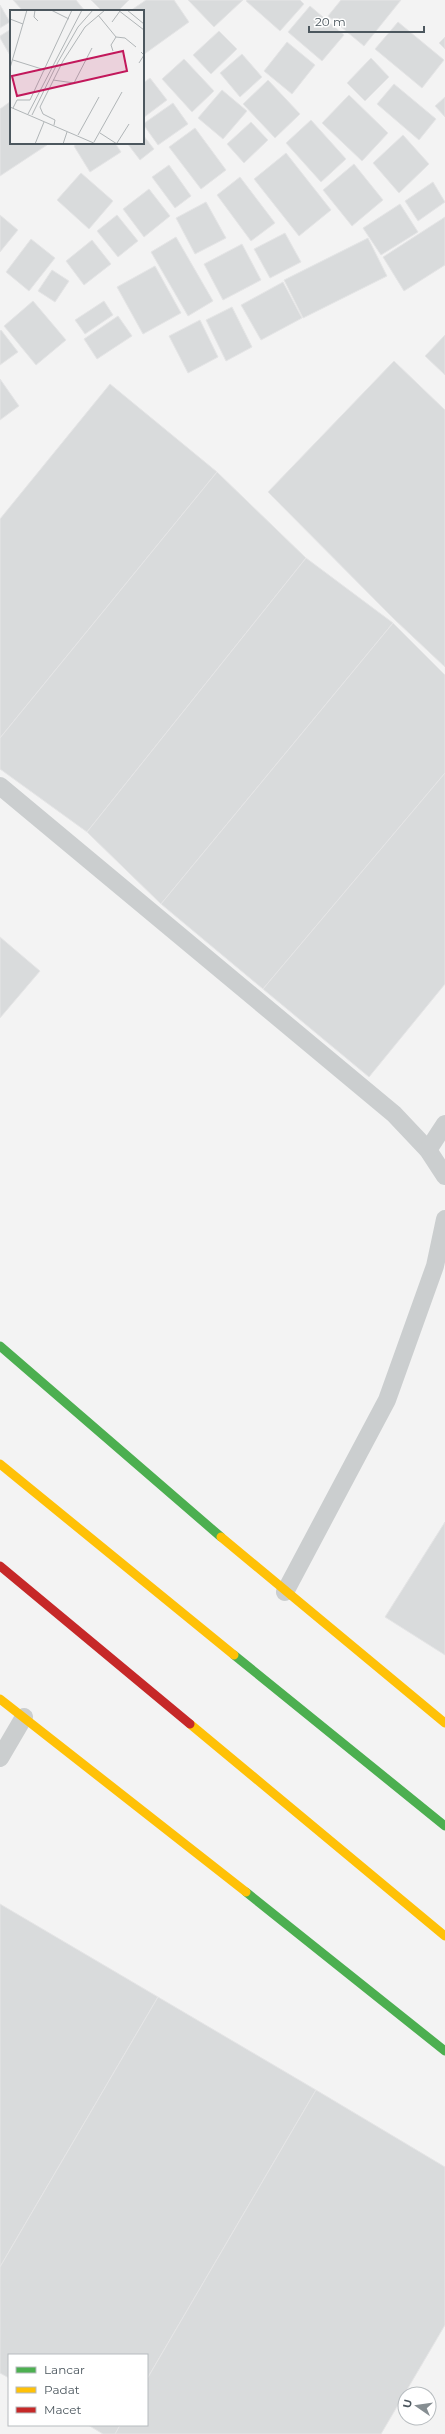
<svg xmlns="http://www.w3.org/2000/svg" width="445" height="2434" viewBox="0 0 445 2434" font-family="Montserrat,sans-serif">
  <rect width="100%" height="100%" fill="#f3f3f3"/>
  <!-- building -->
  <g fill="#d9dbdc" stroke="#e5e5e6">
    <polygon points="13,0 76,0 85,11 23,11"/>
    <polygon points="91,0 129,0 118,11 102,11"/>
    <polygon points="146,0 174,0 189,22 143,55 143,11 130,11"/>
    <polygon points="188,0 243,0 214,27"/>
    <polygon points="247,0 300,0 304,4 280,31 246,1"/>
    <polygon points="341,0 401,0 364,46 328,16"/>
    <polygon points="0,5 10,22 0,28"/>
    <polygon points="310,6 344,35 322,61 288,32"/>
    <polygon points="398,22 444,60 422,88 375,49"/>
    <polygon points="11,29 11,57 0,38 0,36"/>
    <polygon points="219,31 237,49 211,74 193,55"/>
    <polygon points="445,37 445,49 439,43"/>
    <polygon points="287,42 315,65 292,94 264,71"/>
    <polygon points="242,54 262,77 240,97 220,73"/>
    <polygon points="371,58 389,77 365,101 347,83"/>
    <polygon points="184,59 214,91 192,112 162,79"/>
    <polygon points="150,78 167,100 143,118 143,83"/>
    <polygon points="268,80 300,114 275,138 243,104"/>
    <polygon points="394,84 436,119 419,140 377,104"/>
    <polygon points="222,90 247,111 223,139 198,118"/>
    <polygon points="349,95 388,133 362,161 322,123"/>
    <polygon points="445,97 445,117 435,106"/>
    <polygon points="11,101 11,143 45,143 47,145 0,176 0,109"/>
    <polygon points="173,103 188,124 158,145 143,124"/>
    <polygon points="311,120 346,159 321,182 286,143"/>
    <polygon points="251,122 268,140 244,163 227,144"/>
    <polygon points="195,128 226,170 201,189 169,147"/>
    <polygon points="143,135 154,149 140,160 127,143 143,143"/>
    <polygon points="403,135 429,164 399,193 373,163"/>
    <polygon points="78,143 115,143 121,152 90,172 74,146"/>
    <polygon points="286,153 331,210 299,236 254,179"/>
    <polygon points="354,164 383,200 352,226 323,190"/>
    <polygon points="169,165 191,196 175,208 152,177"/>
    <polygon points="81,173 113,201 89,229 57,200"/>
    <polygon points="240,177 275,223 251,241 217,195"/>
    <polygon points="433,182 445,202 418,221 405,201"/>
    <polygon points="149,189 170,216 144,237 123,209"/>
    <polygon points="206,202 226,238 195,254 176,218"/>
    <polygon points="400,204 418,232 381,255 363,228"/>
    <polygon points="0,215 18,230 0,252"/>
    <polygon points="117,215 138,241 118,257 97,231"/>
    <polygon points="445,217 445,265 404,291 383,257"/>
    <polygon points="285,233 301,262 270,278 254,249"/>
    <polygon points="176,237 213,301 188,316 151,252"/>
    <polygon points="368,238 387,276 303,318 284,280"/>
    <polygon points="31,239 55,258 29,291 6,272"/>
    <polygon points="92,240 111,264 84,285 66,261"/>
    <polygon points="242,244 261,280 223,300 204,264"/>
    <polygon points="155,266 181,313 143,334 117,287"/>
    <polygon points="52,270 69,281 55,302 38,291"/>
    <polygon points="283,282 302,318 261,340 241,305"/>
    <polygon points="33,301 66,340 36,365 4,326"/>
    <polygon points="104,301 113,315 85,334 75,320"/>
    <polygon points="232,307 252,347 226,361 206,320"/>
    <polygon points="118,316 132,336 97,359 84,339"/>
    <polygon points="200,320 218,357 188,373 169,336"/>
    <polygon points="1,330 18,352 0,365 0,331"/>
    <polygon points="445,335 445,375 425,356"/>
    <polygon points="394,361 445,410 445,667 394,619 268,492"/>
    <polygon points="0,379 19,406 0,420"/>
    <polygon points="110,384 217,472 0,738 0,519"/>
    <polygon points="217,472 306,558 87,832 0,769 0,738"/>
    <polygon points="306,558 393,623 161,904 87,832"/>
    <polygon points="393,623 445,675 445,773 263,989 161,904"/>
    <polygon points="445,773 445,984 369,1077 263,989"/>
    <polygon points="0,937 40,971 0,1018"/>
    <polygon points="445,1522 445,1655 385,1617"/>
    <polygon points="0,1904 158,1997 0,2267"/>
    <polygon points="158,1997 316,2090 147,2379 147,2355 9,2355 9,2378 0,2373 0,2267"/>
    <polygon points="316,2090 445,2167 445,2325 381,2434 115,2434 120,2425 147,2425 147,2379"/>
    <polygon points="88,2425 120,2425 115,2434 103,2434"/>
  </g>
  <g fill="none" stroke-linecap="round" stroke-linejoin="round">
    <!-- lane -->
    <g stroke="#cbcecf" stroke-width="18">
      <polyline points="0,786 394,1114 428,1150 445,1176"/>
      <polyline points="428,1150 445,1124"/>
      <polyline points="285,1592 387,1400 435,1266 445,1219"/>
      <polyline points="0,1758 24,1717"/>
    </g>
    <!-- fast -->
    <g stroke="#4caf50" stroke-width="9">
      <polyline points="0,1346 221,1537"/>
      <polyline points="234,1655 445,1826"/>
      <polyline points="246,1892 445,2051"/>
    </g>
    <!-- slow -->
    <g stroke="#ffc107" stroke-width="9">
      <polyline points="0,1464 234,1655"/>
      <polyline points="221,1537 445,1723"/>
      <polyline points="0,1699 246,1892"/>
      <polyline points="190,1724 445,1936"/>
    </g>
    <!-- jam -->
    <polyline stroke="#c62828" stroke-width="9" points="0,1566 190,1724"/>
  </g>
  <!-- overview -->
  <g transform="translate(10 10)">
    <rect width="134" height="134" fill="#f3f3f3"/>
    <path fill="none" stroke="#b0b5b7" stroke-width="1" d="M25 0 24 7 28 11M41 0 59 9M108 0 134 20M117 0 134 14M88 5 106 27 101 35 103 41M0 9 13 14M102 12 110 1M106 27 115 28 126 37M3 50 35 60M129 53 134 45 131 42M0 58 17 0M43 70 64 73 82 38M0 97 86 134M3 98 7 90H20L62 0M18 104 72 0M22 105 48 52 68 17 83 0M44 115 45 110 33 104 30 97 53 51 75 17 95 0M90 123 107 134M68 125 89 87M84 132 112 82M107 133 119 114M25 134 34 112M53 134 57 122"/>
    <path fill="#c2185b" fill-opacity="0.15" stroke="#c2185b" stroke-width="2" d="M113 41 117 61 7 86 2 66Z"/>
    <rect width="134" height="134" fill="none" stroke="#4c575e" stroke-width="2"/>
  </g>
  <!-- legend -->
  <rect x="8" y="2354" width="140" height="72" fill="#ffffff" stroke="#b7bcbf"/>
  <rect x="16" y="2367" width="20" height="6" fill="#4caf50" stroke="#b7bcbf"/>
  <text x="44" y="2374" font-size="12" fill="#4c575e">Lancar</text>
  <rect x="16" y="2387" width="20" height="6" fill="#ffc107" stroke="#b7bcbf"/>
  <text x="44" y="2394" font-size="12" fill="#4c575e">Padat</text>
  <rect x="16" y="2407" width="20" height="6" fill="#c62828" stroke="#b7bcbf"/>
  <text x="44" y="2414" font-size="12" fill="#4c575e">Macet</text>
  <!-- north arrow -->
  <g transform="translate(417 2406) rotate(283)"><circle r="19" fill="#ffffff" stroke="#b7bcbf"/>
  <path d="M0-3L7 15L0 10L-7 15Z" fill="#868e92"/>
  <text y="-6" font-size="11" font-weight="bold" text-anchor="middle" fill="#4c575e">U</text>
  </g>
  <!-- scale -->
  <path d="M309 26v6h115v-6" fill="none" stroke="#4c575e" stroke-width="2"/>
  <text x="315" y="26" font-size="12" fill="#4c575e" stroke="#ffffff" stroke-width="3" paint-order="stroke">20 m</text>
</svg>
